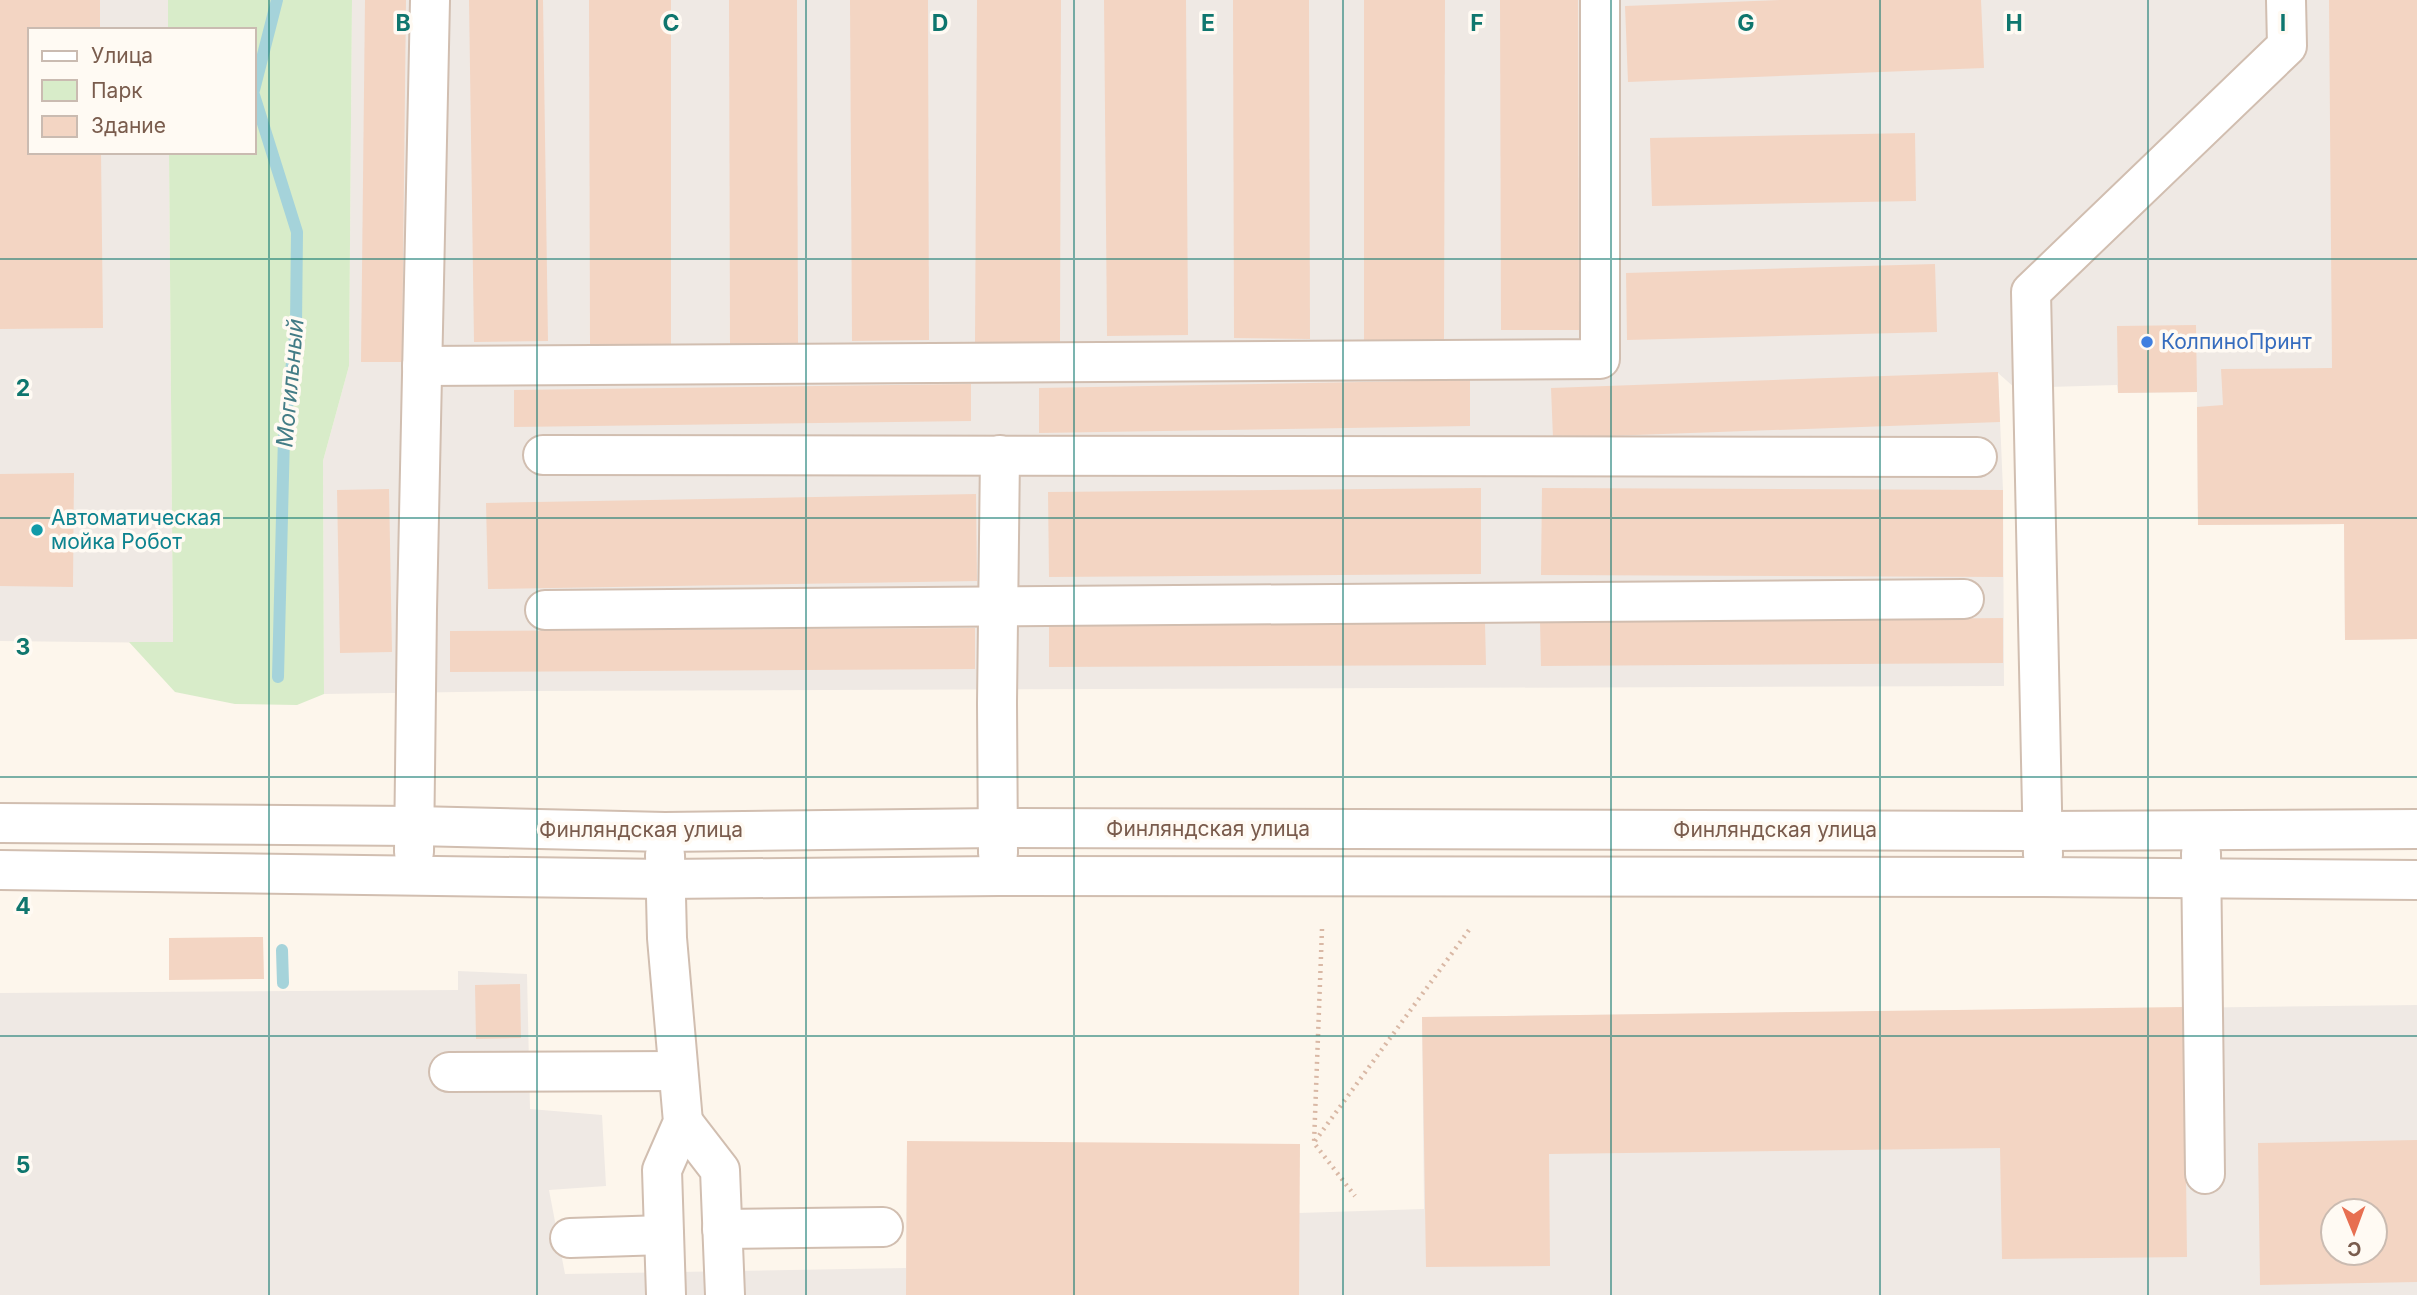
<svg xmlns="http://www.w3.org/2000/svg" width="2417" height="1295" viewBox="0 0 2417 1295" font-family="Inter,sans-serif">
  <rect width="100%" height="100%" fill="#fdf6ec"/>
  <!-- industrial -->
  <g fill="#efe9e4" fill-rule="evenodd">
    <polygon points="0,0 168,0 168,30 30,30 30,152 169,152 173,643 0,641"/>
    <polygon points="352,0 2417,0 2417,639 2345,640 2344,524 2198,525 2197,392 2118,393 2117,385 2015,388 1998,373 2003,490 2004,686 529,691 324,694 323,461 349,366"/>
    <path d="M458 971 527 974 530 1109 602 1115 606 1186 549 1190 565 1274 906 1268 907 1141 1299 1213 1424 1209 1422 1017 2417 1005V1295H0V993L458 990ZM2333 1211H2375V1253H2333Z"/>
  </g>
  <!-- green -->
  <polygon fill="#d8ecc9" points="168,0 352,0 349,366 323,461 324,694 297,705 235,704 175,692 129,642 173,642 169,152 254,152 254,30 168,30"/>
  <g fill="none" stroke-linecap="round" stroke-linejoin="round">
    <!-- stream -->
    <g stroke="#a5d3da" stroke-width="12">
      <polyline points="254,90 277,0"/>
      <polyline points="254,95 297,232 296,326 284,436 278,677"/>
      <polyline points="282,950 283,983"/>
    </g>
  </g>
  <!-- building -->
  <g fill="#f3d5c3" fill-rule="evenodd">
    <polygon points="0,0 100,0 100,30 30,30 30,152 101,152 103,328 0,329"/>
    <polygon points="365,0 406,0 402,362 361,362"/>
    <polygon points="469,0 543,0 548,341 474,342"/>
    <polygon points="589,0 671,0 671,344 590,345"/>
    <polygon points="729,0 797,0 798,347 730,348"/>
    <polygon points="850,0 928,0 929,340 852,341"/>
    <polygon points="977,0 1061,0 1060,344 975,344"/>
    <polygon points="1104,0 1186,0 1188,335 1107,336"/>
    <polygon points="1233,0 1309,0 1310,339 1234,338"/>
    <polygon points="1364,0 1445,0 1444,344 1364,344"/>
    <polygon points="1500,0 1578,0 1579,330 1501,330"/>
    <polygon points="1781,0 1981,0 1984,68 1628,82 1625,6"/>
    <polygon points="2329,0 2417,0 2417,639 2345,640 2344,524 2198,525 2197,407 2223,405 2221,369 2332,368"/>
    <polygon points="1915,133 1916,201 1652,206 1650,138"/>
    <polygon points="1935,264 1937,332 1627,340 1626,273"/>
    <polygon points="2196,325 2197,392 2118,393 2117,326"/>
    <polygon points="1998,372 2000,422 1553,438 1551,388"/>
    <polygon points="1470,380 1470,426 1039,433 1039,388"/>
    <polygon points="971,384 971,421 514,427 514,390"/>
    <polygon points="74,473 73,587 0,586 0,474"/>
    <polygon points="1481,488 1481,574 1049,577 1048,492"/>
    <polygon points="1542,488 2003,490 2003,577 1541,575"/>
    <polygon points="389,489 392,652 340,653 337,490"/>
    <polygon points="976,494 977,581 488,589 486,503"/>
    <polygon points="2003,618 2003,663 1541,666 1540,622"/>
    <polygon points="1485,623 1486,665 1049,667 1049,625"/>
    <polygon points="975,628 975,669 450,672 450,631"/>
    <polygon points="263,937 264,979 169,980 169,938"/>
    <polygon points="520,984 521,1038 476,1039 475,985"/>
    <polygon points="2184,1007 2187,1257 2002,1259 2000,1148 1549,1154 1550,1266 1426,1267 1422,1017"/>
    <path d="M2417 1140V1282L2260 1285 2258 1143ZM2333 1211H2375V1253H2333Z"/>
    <polygon points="907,1141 1300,1144 1299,1295 906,1295"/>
  </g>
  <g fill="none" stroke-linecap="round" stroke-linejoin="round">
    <!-- minor casing -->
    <g stroke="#d1beb0" stroke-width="42">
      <g id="minor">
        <polyline points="422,366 1600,359 1600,0"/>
        <polyline points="543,455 1977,457"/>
        <polyline points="545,610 1964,599"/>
        <polyline points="0,823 415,826 665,832 998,828 2044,831 2417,829"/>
        <polyline points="414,852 417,610 430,0"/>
        <polyline points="998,853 997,703 1000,455"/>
        <polyline points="2201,853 2205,1174"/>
        <polyline points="665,855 667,938 683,1122 662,1170 666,1295"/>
        <polyline points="2043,855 2031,292 2287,46 2286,0"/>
        <polyline points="0,870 665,879 999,876 2043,877 2417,880"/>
        <polyline points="449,1072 678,1071"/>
        <polyline points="683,1122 720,1170 725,1295"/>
        <polyline points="722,1229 883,1227"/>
        <polyline points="570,1238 664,1235"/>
      </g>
    </g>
    <!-- path -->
    <g stroke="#d9b8a5" stroke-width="4.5" stroke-dasharray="2 5" stroke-linecap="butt">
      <polyline points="1322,929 1314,1143 1355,1196"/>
      <polyline points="1315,1141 1469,930"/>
    </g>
    <!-- minor -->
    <use href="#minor" stroke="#fff" stroke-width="38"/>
  </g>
  <!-- grid -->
  <path fill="none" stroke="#0f766e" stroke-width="2" stroke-opacity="0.55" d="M269 0V1295M537 0V1295M806 0V1295M1074 0V1295M1343 0V1295M1611 0V1295M1880 0V1295M2148 0V1295M0 259H2417M0 518H2417M0 777H2417M0 1036H2417"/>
  <!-- markers -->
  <circle fill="#3f7fe0" stroke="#fffaf3" stroke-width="2.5" cx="2147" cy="342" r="7"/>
  <circle fill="#0f9aa8" stroke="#fffaf3" stroke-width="2.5" cx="37" cy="530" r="7"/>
  <g text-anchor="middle" stroke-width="7" stroke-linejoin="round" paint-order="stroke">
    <!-- shop labels -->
    <g font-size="21" fill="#366cbe" stroke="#fffaf3" text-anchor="start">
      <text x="2161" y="349">КолпиноПринт</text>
    </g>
    <!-- culture labels -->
    <g font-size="21" fill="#0d838f" stroke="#fffaf3" text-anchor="start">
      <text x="51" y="525">Автоматическая<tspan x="51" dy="24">мойка Робот</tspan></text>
    </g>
    <!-- street labels -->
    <g font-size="21" fill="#7a5c4d" stroke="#fffaf3">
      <text x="1208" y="836">Финляндская улица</text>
      <text x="641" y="837">Финляндская улица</text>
      <text x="1775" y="837">Финляндская улица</text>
    </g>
    <!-- water labels -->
    <g font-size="23" font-style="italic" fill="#437c86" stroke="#fffaf3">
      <text transform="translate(290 383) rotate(-85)" y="8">Могильный</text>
    </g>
  </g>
  <g font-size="23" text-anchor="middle" font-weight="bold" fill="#0f766e" stroke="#fffaf3" stroke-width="7" stroke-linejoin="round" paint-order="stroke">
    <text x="403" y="31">B</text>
    <text x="671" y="31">C</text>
    <text x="940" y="31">D</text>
    <text x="1208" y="31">E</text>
    <text x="1477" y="31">F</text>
    <text x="1746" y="31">G</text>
    <text x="2014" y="31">H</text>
    <text x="2283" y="31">I</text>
    <text x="23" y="396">2</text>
    <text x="23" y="655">3</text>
    <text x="23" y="914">4</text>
    <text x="23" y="1173">5</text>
  </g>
  <!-- legend -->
  <rect x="28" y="28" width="228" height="126" fill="#fffaf3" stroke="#cabbb1" stroke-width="2"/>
  <rect x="42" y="51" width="35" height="10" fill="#ffffff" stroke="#cabbb1" stroke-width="2"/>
  <text x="91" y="63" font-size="21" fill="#7a5c4d">Улица</text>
  <rect x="42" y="80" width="35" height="21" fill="#d8ecc9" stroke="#cabbb1" stroke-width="2"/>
  <text x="91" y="98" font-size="21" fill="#7a5c4d">Парк</text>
  <rect x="42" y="116" width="35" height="21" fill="#f3d5c3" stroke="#cabbb1" stroke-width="2"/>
  <text x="91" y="133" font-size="21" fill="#7a5c4d">Здание</text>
  <!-- north arrow -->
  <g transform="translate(2354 1232) rotate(179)"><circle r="33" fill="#fffaf3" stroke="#cabbb1" stroke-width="2"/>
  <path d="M0-5L12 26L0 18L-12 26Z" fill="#e76f51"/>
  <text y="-10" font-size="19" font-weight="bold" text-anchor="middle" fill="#7a5c4d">С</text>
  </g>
</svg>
